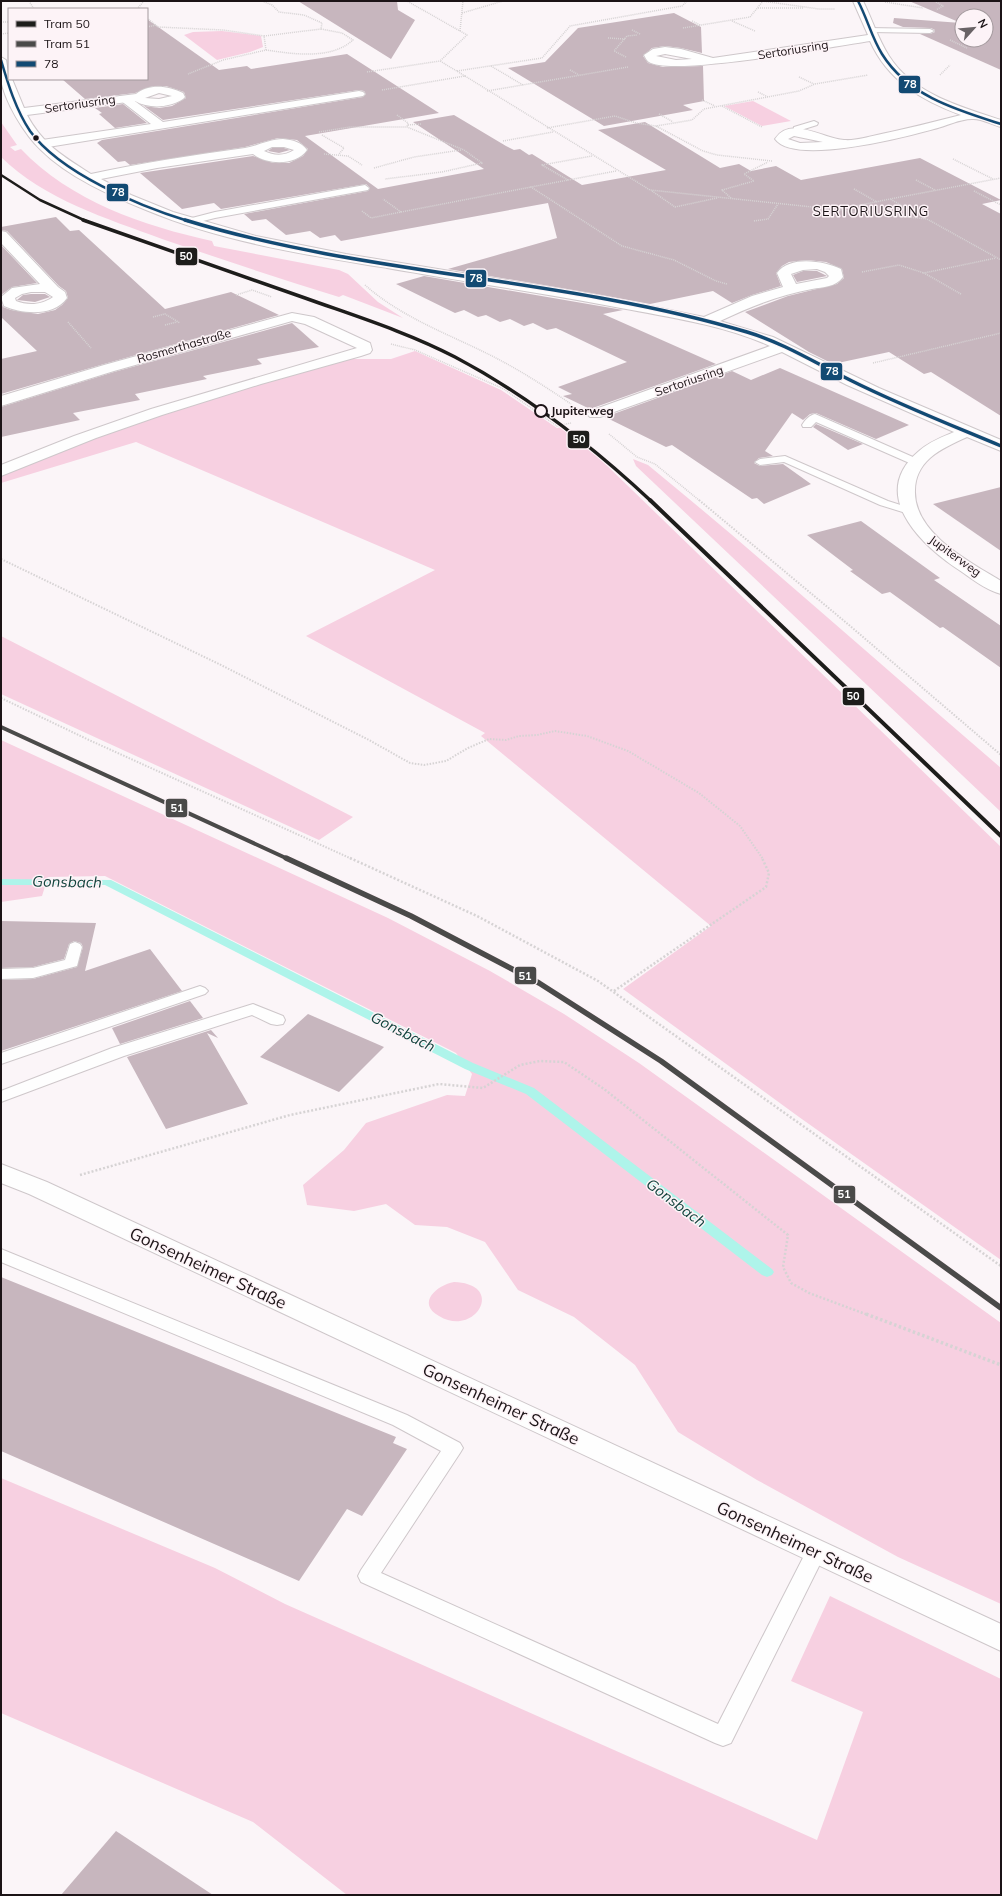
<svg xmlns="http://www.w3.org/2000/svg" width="1002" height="1896" viewBox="0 0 1002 1896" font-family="Mulish,sans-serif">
  <rect width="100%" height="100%" fill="#fbf5f8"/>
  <!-- green -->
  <g fill="#f7d0e1">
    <polygon points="222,31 261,36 263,47 250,52 217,60 184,35 193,32"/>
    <polygon points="753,101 791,121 762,126 724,106"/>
    <path d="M1 122 17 145 10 147 15 151 21 149C70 201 144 226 212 241L214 246 339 270 348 274 378 302 403 318 343 295 339 297C280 279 221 259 162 239 106 218 45 200 1 157Z"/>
    <polygon points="415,351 501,390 557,428 562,427 597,456 1001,847 1001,1260 799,1117 623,989 711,926 481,736 485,733 306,636 435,570 136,442 1,483 1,475 107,433 206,400 346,359 391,359"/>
    <path d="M633 459 648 465C768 563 883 667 1001 768V812L636 466Z"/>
    <polygon points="1,636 353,817 319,840 1,694"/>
    <polygon points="1,740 388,918 490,971 564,1014 639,1063 1001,1323 1001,1604 898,1557 757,1480 678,1432 635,1365 574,1317 518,1290 485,1242 447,1227 415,1225 386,1204 354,1211 307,1205 303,1185 344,1150 366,1123 447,1095 465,1096 472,1074 456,1053 105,876 48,877 42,896 1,902"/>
    <path d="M454 1282C507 1284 475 1338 439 1316 416 1303 437 1285 454 1282Z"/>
    <polygon points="1,1478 215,1568 285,1604 817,1840 863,1712 791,1681 830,1596 1001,1679 1001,1895 347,1895 253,1822 1,1713"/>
  </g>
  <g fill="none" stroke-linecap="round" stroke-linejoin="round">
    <!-- stream -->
    <polygon fill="#aef4ea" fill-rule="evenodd" points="1,879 111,880 473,1063 534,1088 772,1269 774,1272 772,1275 767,1277 762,1275 526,1094 465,1069 105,885 1,885"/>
  </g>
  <!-- building -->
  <g fill="#c7b6be" fill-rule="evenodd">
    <polygon points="298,1 397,1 398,10 415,20 391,59"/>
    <path d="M909 1H1001V70L920 34H930L935 32V30L931 28 903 27 893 23 894 18 961 23ZM962 16H986V40H962Z"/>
    <polygon points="674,13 701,27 702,53 681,48 665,46 652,48 643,56 648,63 663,67 703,66 704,101 683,105 693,110 604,126 508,68 545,62 578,28"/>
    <polygon points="147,19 219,70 247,66 251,69 347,54 439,113 305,136 378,189 484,169 413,122 454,115 506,146 514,150 520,149 529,155 532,154 582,185 666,170 598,130 645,122 720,168 739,164 751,171 776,166 801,180 920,158 1001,200 982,204 1001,214 1001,416 931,372 924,374 889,352 833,364 809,352 745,312 788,296 837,284 844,278 842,269 826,262 807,260 789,262 782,266 776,273 781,286 752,295 732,303 713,291 650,304 591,293 448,269 557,238 548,203 341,241 335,235 320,238 310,231 286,235 266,219 252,221 244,214 368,191 370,188 366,184 221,209 214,203 182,209 140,173 253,156 273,163 289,163 303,156 308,149 297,140 278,138 245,147 130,165 125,161 118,162 97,143 102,140 363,97 366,94 364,91 359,90 163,120 144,106 159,108 172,106 186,98 184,92 166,86 153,86 135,93 85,99 62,79 147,79"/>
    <polygon points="123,104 147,123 115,128 99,114 102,113 95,108"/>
    <polygon points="272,148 284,148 290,150 279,153 268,151"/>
    <polygon points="56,217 70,231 79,230 165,309 231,292 279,315 104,364 1,394 1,359 37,351 1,317 1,302 3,307 11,310 38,314 55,310 62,305 68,298 66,291 59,286 7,231 1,230 1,227"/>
    <polygon points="1,245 37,283 12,287 1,295"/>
    <polygon points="803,271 817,271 827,276 797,282 793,275"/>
    <polygon points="424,276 623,310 603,314 716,364 590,409 563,396 572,394 558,387 627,362 556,328 547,330 533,323 524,326 510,319 500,322 486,315 478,317 464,310 455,313 396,284"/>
    <polygon points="31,294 45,294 50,297 35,302 17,300 23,295"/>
    <polygon points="292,323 319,347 257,359 262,364 203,376 207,379 135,394 140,400 73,413 80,420 1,437 1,407 114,372"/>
    <polygon points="780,368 909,425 876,439 816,413 810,414 803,420 792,413 765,451 773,456 759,458 754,463 760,466 783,464 811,484 764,504 757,498 752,499 672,445 666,447 605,417 732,371 751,380"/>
    <polygon points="816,424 863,444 848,450 813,427"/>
    <polygon points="1001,487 1001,551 933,504"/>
    <polygon points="861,521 940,578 934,580 1001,626 1001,668 943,627 940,628 890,592 882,594 850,571 853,570 807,535"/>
    <polygon points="1,921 96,923 85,971 150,949 182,991 1,1051 1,980 33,979 77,967 83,947 81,943 74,941 69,944 64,959 33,967 1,968"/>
    <polygon points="190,1001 203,1018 120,1044 112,1028"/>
    <polygon points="308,1014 384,1047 339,1092 260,1057"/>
    <polygon points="211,1030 218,1038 207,1033 248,1104 166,1129 127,1057"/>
    <polygon points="1,1277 396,1437 393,1443 407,1449 362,1516 347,1509 299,1581 1,1451"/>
    <polygon points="116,1831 213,1895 61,1895"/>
  </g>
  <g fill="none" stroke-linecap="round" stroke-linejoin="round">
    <!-- service casing -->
    <g stroke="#cec7ca" stroke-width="2">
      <g id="service">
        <polygon points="868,28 930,29 934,31 930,33 871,32 868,32"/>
        <polygon points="814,121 818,123 817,125 801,130 800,135 793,133 794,127"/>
        <polygon points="365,185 369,188 368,190 215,218 191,224 187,221 188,219 215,212"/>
        <path d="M815 414 922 461 923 463 918 466 914 465 816 422 811 427H803L802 425C805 420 810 415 815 414Z"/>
        <polygon points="785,456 888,501 913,509 915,511 909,514 880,505 784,462 760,465 755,462 760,459"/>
        <polygon points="75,942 80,944 82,947 77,966 33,978 1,979 1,969 33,968 65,960 70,944"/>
        <polygon points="200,986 205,988 208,991 205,994 1,1064 1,1053"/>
        <polygon points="253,1004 283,1016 285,1020 283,1024 277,1025 271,1024 252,1015 124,1056 1,1102 1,1091 112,1048"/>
        <polygon points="1,1249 407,1415 460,1443 463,1448 460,1453 381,1573 718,1724 809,1546 816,1544 823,1546 826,1552 731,1743 723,1746 715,1743 361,1582 358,1576 361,1570 441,1451 393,1425 1,1262"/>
      </g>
    </g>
    <!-- pedestrian casing -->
    <g stroke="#cec7ca" stroke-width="2">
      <polygon id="pedestrian" points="359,91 363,92 365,94 363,96 42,148 36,144 42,140 151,124 120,100 118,98 120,96 128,96 163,122"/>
    </g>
    <!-- minor casing -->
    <g stroke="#cec7ca" stroke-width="2">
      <g id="minor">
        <path d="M853 1H863C872 19 878 39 889 56 913 94 961 107 1001 120V127C992 125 981 118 972 119 960 119 946 126 934 129 905 137 794 166 775 139 791 115 823 139 844 140 855 141 867 137 877 135 906 129 933 122 961 115 921 100 888 81 870 41 836 46 671 77 649 62 647 61 645 57 644 55L653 49 665 47 681 49 713 58 868 35ZM665 54 692 59 676 60 656 56ZM794 136 823 142 800 143 788 139Z"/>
        <path d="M1 57 6 60 9 79H12L24 108 136 94C149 83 169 86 183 93L185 97 183 99C169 108 149 109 135 101L27 115C43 145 63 156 91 174 142 163 193 155 245 148 258 146 269 139 283 139 293 140 301 142 307 150 296 166 267 165 253 154L157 168 101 179 131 195 173 212 256 236 346 254 591 294 704 317 752 296 783 287 777 273C790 255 824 261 841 269L843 277C836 287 823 287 812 289 779 295 750 307 720 321L773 337 879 388 1001 440V451L967 437C954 443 940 449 930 458 920 467 915 478 915 490 913 533 970 562 1001 581V594C985 590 970 577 956 568 918 542 869 493 919 451 929 442 942 437 954 432L847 385 782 352 600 417H590L587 414 590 411 770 346C722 324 662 316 610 306 536 292 461 281 387 268 306 255 223 242 146 210 111 196 68 177 41 150 25 135 4 101 1 79 0 72 1 64 1 57ZM159 93 172 96 159 99 145 98ZM272 147H284L294 150C285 156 274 156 264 151ZM817 269 825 272 829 276 827 278 796 284 791 274 803 270Z"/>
        <path d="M1 231 6 232 58 287 65 292 67 298C54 317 22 314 4 306L1 297 12 288 40 284 1 243ZM31 292H45L53 297C42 305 28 306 16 301L15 298 22 294Z"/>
        <polygon points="292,313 314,317 370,343 372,350 370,353 361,356 261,384 162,415 96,438 1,476 1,465 74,436 151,409 357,348 305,324 292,321 114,371 1,406 1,396 104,365"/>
      </g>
    </g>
    <!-- secondary casing -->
    <g stroke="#cec7ca" stroke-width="2">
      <polygon id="secondary" points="1,1164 47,1182 1001,1624 1001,1651 29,1194 1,1183"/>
    </g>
    <!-- path-far3 -->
    <g stroke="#d6d3d4" stroke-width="1.5" stroke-dasharray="1 1" stroke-linecap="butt">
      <polyline points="29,1 34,9"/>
      <polyline points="262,1 272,5 279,12 304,15 322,23 321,29 264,36"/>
      <polyline points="762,1 819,9 835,9"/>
      <polyline points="885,2 923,8"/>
      <polyline points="936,2 943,6 936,10"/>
      <polyline points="758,8 803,8"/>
      <polyline points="137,9 144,1"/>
      <polyline points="462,13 503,1"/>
      <polyline points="147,18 158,27 223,30 264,36 266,50 223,60 188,74"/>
      <polyline points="692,21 700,25"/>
      <polyline points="732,21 755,31"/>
      <polyline points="1,22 9,22"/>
      <polyline points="147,27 156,25"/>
      <polyline points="683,28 750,17 763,1"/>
      <polyline points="632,30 640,34"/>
      <polyline points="460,31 463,1"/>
      <polyline points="1,34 9,33"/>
      <polyline points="608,38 625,39"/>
      <polyline points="950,40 967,48"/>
      <path d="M266 50C293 54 331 60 353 40L342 33 321 29"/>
      <polyline points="626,57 614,51 627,36 637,35"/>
      <polyline points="491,66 523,85"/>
      <polyline points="570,70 579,75"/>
      <polyline points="457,71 542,58 570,26 682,6 687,1"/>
      <polyline points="367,72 440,61"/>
      <polyline points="940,75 950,65"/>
      <polyline points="465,76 650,190 927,219 1001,260"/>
      <polyline points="799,77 814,84"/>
      <polyline points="382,90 465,76 440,61 467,35 407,1"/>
      <polyline points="487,91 628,67"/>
      <polyline points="758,92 768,97"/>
      <polyline points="702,100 715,106"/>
      <polyline points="722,106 762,127"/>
      <polyline points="659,114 673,122"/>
      <polyline points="397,115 408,123 407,127"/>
      <polyline points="408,125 421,124"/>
      <polyline points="547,128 615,116 636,123 656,126"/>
      <polyline points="319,132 350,127 407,127 464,150 482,163 442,172 385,179"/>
      <polyline points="322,135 344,148 339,154"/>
      <polyline points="503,141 553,132"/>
      <polyline points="324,154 348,156 362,165"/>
      <polyline points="953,159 993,179"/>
      <polyline points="772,161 717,155 703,151 656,126 692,120 704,109 799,91 815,84 868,75"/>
      <polyline points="374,168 414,157 461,150"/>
      <polyline points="616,171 531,187 622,246 674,260 716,281 727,284"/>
      <polyline points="568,180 542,165 592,156"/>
      <polyline points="916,180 935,190"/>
      <polyline points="854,189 877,202"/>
      <polyline points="652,191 675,207 717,198"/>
      <polyline points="974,191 1001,205"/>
      <polyline points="731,198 722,190 754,181 744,174 768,162"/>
      <polyline points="841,209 890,199"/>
      <polyline points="362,211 371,218 401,212 383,199"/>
      <polyline points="401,212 531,187"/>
      <polyline points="925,218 890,199 1001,178"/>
      <polyline points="754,221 768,219 778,204"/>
      <polyline points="862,272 899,265 924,273"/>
      <path d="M365 285C400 316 443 332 484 352 515 367 543 385 571 404"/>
      <polyline points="961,294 924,273 996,258"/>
      <polyline points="236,295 252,290 272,297"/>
      <polyline points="153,317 165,314 180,323"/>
      <polyline points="68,322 91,348"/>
      <polyline points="165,325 177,322"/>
      <polyline points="391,344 415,350 504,389 557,426 571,423"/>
      <polyline points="873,363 1001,333"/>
      <polyline points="609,434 637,457 655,464 700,501"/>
    </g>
    <!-- path-far2 -->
    <g stroke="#d6d3d4" stroke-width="2" stroke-dasharray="1.5 1.5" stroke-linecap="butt">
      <polyline points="699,500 849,625 1001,755"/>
      <polyline points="1,559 219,664 369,740 410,763 424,765 446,761 468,748 489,739 506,740 519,736 537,735 555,731 587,736 628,751 699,793 740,826 763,859"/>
      <polyline points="1,698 89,740 352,859"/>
    </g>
    <!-- path-far1 -->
    <g stroke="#d6d3d4" stroke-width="2.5" stroke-dasharray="2 2" stroke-linecap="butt">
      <polyline points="350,858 477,916 598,981 1001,1266"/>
      <polyline points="614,991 766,887 769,873 762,858"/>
      <polyline points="80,1175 290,1115 439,1084 483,1088 520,1065 540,1061 564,1062 604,1089 788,1235 783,1267 791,1283 809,1293 868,1315"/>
    </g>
    <!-- path -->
    <polyline stroke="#d6d3d4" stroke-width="3.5" stroke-dasharray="2.5 2.5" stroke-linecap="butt" points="866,1314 1001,1365"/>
    <!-- service -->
    <use href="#service" fill="#fefefe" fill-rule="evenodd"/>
    <!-- pedestrian -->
    <use href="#pedestrian" fill="#fefefe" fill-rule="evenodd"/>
    <!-- minor -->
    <use href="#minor" fill="#fefefe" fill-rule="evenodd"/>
    <!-- secondary -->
    <use href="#secondary" fill="#fefefe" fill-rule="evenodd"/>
    <!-- bus-1-far1 casing -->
    <g stroke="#fdf3f7" stroke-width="4">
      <g id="bus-1-far1">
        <path d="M858 1C867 18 872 38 882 54 908 96 957 110 1001 124"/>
        <path d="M1 60C8 84 16 110 30 131 60 173 139 206 188 221"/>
      </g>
    </g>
    <!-- bus-1 casing -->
    <g stroke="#fdf3f7" stroke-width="5.5">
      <path id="bus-1" d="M185 220C368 276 563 277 747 332 784 343 817 364 852 381 900 405 951 425 1001 446"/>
    </g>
    <!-- bus-1-far1 -->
    <use href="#bus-1-far1" stroke="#124a73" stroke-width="2.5"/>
    <!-- bus-1 -->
    <use href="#bus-1" stroke="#124a73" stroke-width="3.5"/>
    <!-- tram-1-far2 casing -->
    <g stroke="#fdf3f7" stroke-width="4">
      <polyline id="tram-1-far2" points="1,175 40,200 86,221"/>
    </g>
    <!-- tram-1-far1 casing -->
    <g stroke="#fdf3f7" stroke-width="5.5">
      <path id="tram-1-far1" d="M83 220C157 246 231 272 305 298 355 316 407 332 455 357 527 395 592 446 651 501"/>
    </g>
    <!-- tram-1 casing -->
    <g stroke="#fdf3f7" stroke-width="6">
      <polyline id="tram-1" points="650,500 1001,836"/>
    </g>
    <!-- tram-2-far1 casing -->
    <g stroke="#fdf3f7" stroke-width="6">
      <polyline id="tram-2-far1" points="1,727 288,859"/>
    </g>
    <!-- tram-2 casing -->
    <g stroke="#fdf3f7" stroke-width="8">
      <polyline id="tram-2" points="286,858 411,916 539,983 661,1061 1001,1308"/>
    </g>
    <!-- tram-1-far2 -->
    <use href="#tram-1-far2" stroke="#1d1d1b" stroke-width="2.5"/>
    <!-- tram-1-far1 -->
    <use href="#tram-1-far1" stroke="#1d1d1b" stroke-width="3.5"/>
    <!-- tram-1 -->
    <use href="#tram-1" stroke="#1d1d1b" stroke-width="4"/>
    <!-- tram-2-far1 -->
    <use href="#tram-2-far1" stroke="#4a4a49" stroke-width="4"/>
    <!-- tram-2 -->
    <use href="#tram-2" stroke="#4a4a49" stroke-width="5.5"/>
  </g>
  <!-- markers -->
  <circle fill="#1b1316" stroke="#fdf3f7" stroke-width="1.5" cx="36" cy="138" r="3.5"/>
  <circle fill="#fdf3f7" stroke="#1b1316" stroke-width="2" cx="541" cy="411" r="6"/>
  <g text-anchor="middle" stroke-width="3" stroke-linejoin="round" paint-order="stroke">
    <!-- far-street labels -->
    <g font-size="12" fill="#1b1316" stroke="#fdf3f7">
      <text transform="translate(793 50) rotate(-9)" y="4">Sertoriusring</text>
      <text transform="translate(80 104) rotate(-8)" y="4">Sertoriusring</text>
      <text transform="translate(184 346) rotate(-16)" y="4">Rosmerthastraße</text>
      <text transform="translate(689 381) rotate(-19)" y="4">Sertoriusring</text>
      <text transform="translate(955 556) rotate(36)" y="4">Jupiterweg</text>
    </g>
    <!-- far-stop labels -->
    <g font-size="12" font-weight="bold" fill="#1b1316" stroke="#fdf3f7" text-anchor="start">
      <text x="551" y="415">Jupiterweg</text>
    </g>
    <!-- far-quarter labels -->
    <g font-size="13" letter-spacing="1" fill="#1b1316" stroke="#fdf3f7">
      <text x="871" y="216">SERTORIUSRING</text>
    </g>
    <!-- water labels -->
    <g font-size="15" font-style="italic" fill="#13433d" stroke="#fdf3f7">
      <text transform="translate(67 882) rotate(1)" y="5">Gonsbach</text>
      <text transform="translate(403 1032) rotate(27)" y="5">Gonsbach</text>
      <text transform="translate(676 1203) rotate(37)" y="5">Gonsbach</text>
    </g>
    <!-- near-street labels -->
    <g font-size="17" fill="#1b1316" stroke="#fdf3f7">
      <text transform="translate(208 1268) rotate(25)" y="6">Gonsenheimer Straße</text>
      <text transform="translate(501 1404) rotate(25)" y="6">Gonsenheimer Straße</text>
      <text transform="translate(795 1542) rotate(25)" y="6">Gonsenheimer Straße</text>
    </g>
  </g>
  <g stroke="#fdf3f7" stroke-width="1.5">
    <rect x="898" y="75" width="23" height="19" rx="4" fill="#124a73"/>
    <rect x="106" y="183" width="23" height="19" rx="4" fill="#124a73"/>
    <rect x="175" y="247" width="23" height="19" rx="4" fill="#1d1d1b"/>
    <rect x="465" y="269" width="22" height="19" rx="4" fill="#124a73"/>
    <rect x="820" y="362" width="23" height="19" rx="4" fill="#124a73"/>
    <rect x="567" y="430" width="23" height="19" rx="4" fill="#1d1d1b"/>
    <rect x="842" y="687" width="23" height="19" rx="4" fill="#1d1d1b"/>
    <rect x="165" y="798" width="23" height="20" rx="4" fill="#4a4a49"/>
    <rect x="514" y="966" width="23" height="19" rx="4" fill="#4a4a49"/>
    <rect x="833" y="1185" width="23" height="19" rx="4" fill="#4a4a49"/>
  </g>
  <g font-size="11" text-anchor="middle" font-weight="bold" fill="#fff">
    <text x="910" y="88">78</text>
    <text x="118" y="196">78</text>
    <text x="186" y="260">50</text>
    <text x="476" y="282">78</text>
    <text x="832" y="375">78</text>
    <text x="579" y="443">50</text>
    <text x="853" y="700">50</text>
    <text x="177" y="812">51</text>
    <text x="525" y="980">51</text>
    <text x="844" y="1198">51</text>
  </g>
  <!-- border -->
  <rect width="1002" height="1896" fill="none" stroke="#1b1316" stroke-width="4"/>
  <!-- legend -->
  <rect x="8" y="8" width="140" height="72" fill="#fdf3f7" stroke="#a3999d"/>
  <rect x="16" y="21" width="20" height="6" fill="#1d1d1b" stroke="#a3999d"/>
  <text x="44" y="28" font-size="12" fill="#1b1316">Tram 50</text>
  <rect x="16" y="41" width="20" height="6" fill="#4a4a49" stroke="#a3999d"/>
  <text x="44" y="48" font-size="12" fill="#1b1316">Tram 51</text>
  <rect x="16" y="61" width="20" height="6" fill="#124a73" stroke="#a3999d"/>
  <text x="44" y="68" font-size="12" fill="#1b1316">78</text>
  <!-- north arrow -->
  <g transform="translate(974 28) rotate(63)"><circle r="19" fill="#fdf3f7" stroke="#a3999d"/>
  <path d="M0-3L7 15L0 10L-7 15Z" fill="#696265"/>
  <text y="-6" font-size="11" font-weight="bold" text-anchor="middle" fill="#1b1316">N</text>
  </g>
</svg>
